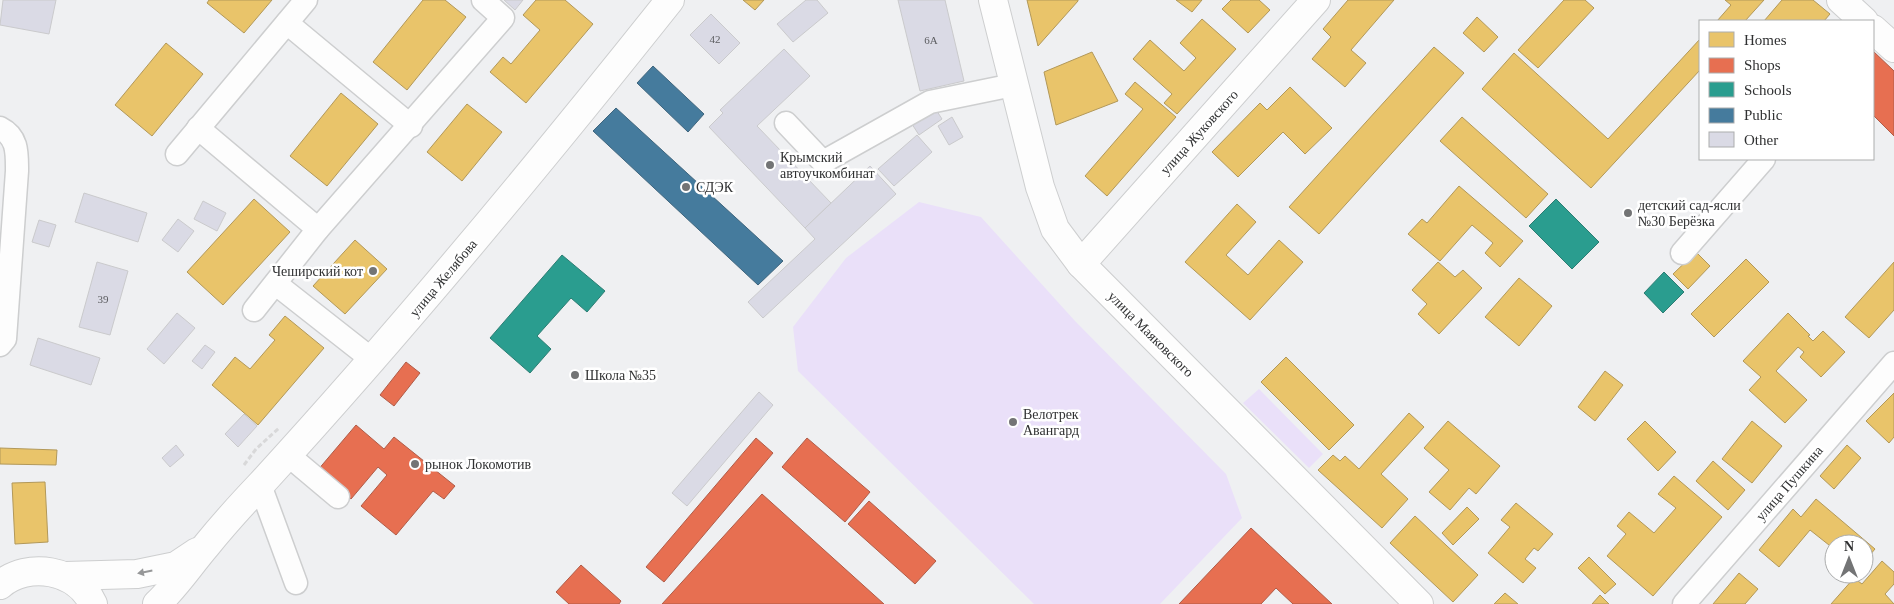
<svg xmlns="http://www.w3.org/2000/svg" width="1894" height="604" viewBox="0 0 1894 604" font-family="'Times New Roman',serif">
  <rect width="100%" height="100%" fill="#eff0f2"/>
  <!-- green -->
  <g fill="#eae0f9">
    <polygon points="919,202 981,217 1075,321 1226,474 1242,518 1160,604 1034,604 798,371 793,327 846,258"/>
    <polygon points="1259,389 1323,454 1309,468 1243,403"/>
  </g>
  <!-- homes -->
  <g fill="#e9c46a" stroke="#b29859">
    <polygon points="209,0 272,0 244,33 207,3"/>
    <polygon points="423,0 445,0 466,17 407,90 373,62"/>
    <polygon points="536,0 565,0 593,24 526,103 490,72 503,57 511,64 540,30 523,15"/>
    <polygon points="743,0 764,0 755,10"/>
    <polygon points="1027,0 1078,0 1078,1 1038,46"/>
    <polygon points="1176,0 1202,0 1192,12"/>
    <polygon points="1231,0 1259,0 1270,10 1248,33 1222,9"/>
    <polygon points="1348,0 1394,0 1351,50 1366,63 1345,87 1312,59 1331,37 1323,29"/>
    <polygon points="1564,0 1585,0 1594,8 1538,68 1518,50"/>
    <polygon points="1725,0 1764,0 1745,21 1717,21 1731,5"/>
    <polygon points="1782,0 1813,0 1830,14 1824,21 1764,21"/>
    <polygon points="1477,17 1498,37 1484,52 1463,33"/>
    <polygon points="1202,19 1236,49 1177,114 1164,103 1172,94 1133,59 1150,40 1184,71 1196,58 1180,43"/>
    <polygon points="1700,39 1700,70 1591,188 1482,89 1514,53 1608,139"/>
    <polygon points="166,43 203,74 152,136 115,105"/>
    <polygon points="1434,47 1464,73 1319,234 1289,207"/>
    <polygon points="1092,52 1118,101 1056,125 1044,72"/>
    <polygon points="1135,82 1176,117 1107,196 1085,176 1143,109 1125,94"/>
    <polygon points="1290,87 1332,128 1305,154 1283,132 1238,177 1212,152 1260,103 1267,110"/>
    <polygon points="341,93 378,124 327,186 290,156"/>
    <polygon points="467,104 502,132 462,181 427,152"/>
    <polygon points="1462,117 1548,194 1526,218 1440,141"/>
    <polygon points="1459,186 1523,241 1500,267 1485,253 1493,243 1472,225 1440,261 1408,234 1422,219 1427,223"/>
    <polygon points="254,199 290,232 223,305 187,272"/>
    <polygon points="1237,204 1256,222 1226,255 1248,275 1279,240 1303,262 1250,320 1185,262"/>
    <polygon points="355,240 387,269 345,314 313,286"/>
    <polygon points="1696,252 1710,266 1688,289 1673,274"/>
    <polygon points="1746,259 1769,282 1714,337 1691,314"/>
    <polygon points="1438,262 1455,277 1463,270 1482,288 1439,334 1418,314 1427,304 1412,290"/>
    <polygon points="1894,262 1894,310 1869,338 1845,317"/>
    <polygon points="1519,278 1552,306 1519,346 1485,317"/>
    <polygon points="1788,313 1810,335 1808,336 1813,341 1823,331 1845,352 1821,377 1800,357 1804,352 1798,347 1776,371 1807,400 1785,423 1749,390 1761,377 1743,361"/>
    <polygon points="285,316 324,348 258,425 212,385 235,357 250,369 275,340 269,335"/>
    <polygon points="1286,357 1354,425 1329,450 1261,382"/>
    <polygon points="1605,371 1623,385 1595,421 1578,407"/>
    <polygon points="1894,393 1894,437 1889,443 1866,421"/>
    <polygon points="1409,413 1424,427 1381,474 1408,499 1382,528 1318,470 1333,455 1340,461 1345,456 1359,469"/>
    <polygon points="1448,421 1500,466 1476,494 1469,488 1450,510 1429,492 1449,470 1424,448"/>
    <polygon points="1645,421 1676,452 1658,471 1627,439"/>
    <polygon points="1752,421 1782,446 1752,483 1722,459"/>
    <polygon points="1847,445 1861,458 1834,489 1820,476"/>
    <polygon points="0,448 57,450 56,465 0,464"/>
    <polygon points="1713,461 1745,490 1728,510 1696,481"/>
    <polygon points="1674,476 1722,517 1653,596 1607,556 1626,534 1617,526 1629,512 1654,533 1676,508 1658,494"/>
    <polygon points="45,482 48,542 15,544 12,483"/>
    <polygon points="1816,499 1875,549 1864,562 1864,544 1834,544 1834,549 1810,530 1779,567 1759,550 1793,509 1801,517"/>
    <polygon points="1516,503 1553,534 1538,551 1534,548 1525,559 1536,568 1523,583 1488,553 1510,527 1501,520"/>
    <polygon points="1467,507 1479,519 1453,545 1442,533"/>
    <polygon points="1415,516 1478,575 1453,602 1390,543"/>
    <polygon points="1589,557 1616,584 1605,594 1578,568"/>
    <polygon points="1882,561 1894,572 1894,584 1885,594 1894,604 1831,604 1854,578 1862,584"/>
    <polygon points="1739,573 1758,589 1745,604 1713,604"/>
    <polygon points="1505,593 1518,604 1494,604"/>
    <polygon points="1600,595 1609,604 1592,604"/>
  </g>
  <!-- shops -->
  <g fill="#e76f51" stroke="#b05c48">
    <polygon points="1873,51 1894,71 1894,136 1873,115"/>
    <polygon points="406,362 420,373 394,406 380,395"/>
    <polygon points="356,425 384,449 394,437 455,486 444,499 433,491 396,535 361,506 387,475 378,467 351,499 317,471"/>
    <polygon points="756,438 773,453 664,582 646,567"/>
    <polygon points="807,438 870,492 845,522 782,467"/>
    <polygon points="762,494 884,604 662,604"/>
    <polygon points="869,501 936,561 915,584 848,524"/>
    <polygon points="1251,528 1332,604 1293,604 1276,588 1261,604 1179,604"/>
    <polygon points="581,565 621,601 619,604 569,604 556,592"/>
  </g>
  <!-- schools -->
  <g fill="#2a9d8f" stroke="#2c7d73">
    <polygon points="1556,199 1599,242 1572,269 1529,226"/>
    <polygon points="562,255 605,291 587,312 571,298 537,336 551,349 530,373 490,338"/>
    <polygon points="1664,272 1684,292 1663,313 1644,293"/>
  </g>
  <!-- public -->
  <g fill="#457b9d" stroke="#3f657d">
    <polygon points="653,66 704,114 688,132 637,83"/>
    <polygon points="616,108 783,261 758,285 593,131"/>
  </g>
  <!-- building -->
  <g fill="#dadae5" stroke="#cacacc">
    <polygon points="3,0 56,0 49,34 0,25"/>
    <polygon points="504,0 523,0 515,10"/>
    <polygon points="806,0 817,0 828,13 793,42 777,24"/>
    <polygon points="898,0 945,0 964,81 920,91"/>
    <polygon points="711,14 740,43 719,64 690,35"/>
    <polygon points="784,49 810,76 757,126 831,203 805,228 709,127 723,113 720,110"/>
    <polygon points="933,105 942,119 919,135 910,121"/>
    <polygon points="952,117 963,137 949,145 938,126"/>
    <polygon points="917,135 932,152 894,186 878,169"/>
    <polygon points="870,166 896,194 763,318 748,302 815,239 805,228"/>
    <polygon points="84,193 147,213 138,242 75,222"/>
    <polygon points="203,201 226,213 217,231 194,219"/>
    <polygon points="178,219 194,231 178,252 162,240"/>
    <polygon points="39,220 56,225 49,247 32,242"/>
    <polygon points="97,262 128,271 110,335 79,327"/>
    <polygon points="177,313 195,328 164,364 147,349"/>
    <polygon points="38,338 100,358 91,385 30,365"/>
    <polygon points="205,345 215,352 202,369 192,361"/>
    <polygon points="759,392 773,405 687,506 672,493"/>
    <polygon points="244,414 257,426 238,447 225,434"/>
    <polygon points="176,445 184,455 170,467 162,458"/>
  </g>
  <g fill="none" stroke-linecap="round" stroke-linejoin="round">
    <!-- minor casing -->
    <g stroke="#cdcecf" stroke-width="25">
      <g id="minor">
        <polyline points="287,23 411,126"/>
        <polyline points="786,123 823,162 930,102 1013,85"/>
        <path d="M0 128C18 137 17 153 17 171L5 339 0 345"/>
        <polyline points="198,128 318,229"/>
        <polyline points="177,154 306,0"/>
        <polyline points="1682,253 1764,159"/>
        <polyline points="276,284 374,361"/>
        <polyline points="254,310 318,229 503,18 483,0"/>
        <polyline points="288,455 338,497"/>
        <polyline points="260,485 296,583"/>
        <polyline points="1684,604 1894,363"/>
      </g>
    </g>
    <!-- major casing -->
    <g stroke="#cdcecf" stroke-width="30">
      <g id="major">
        <polyline points="993,0 1040,187 1055,229 1081,264 1419,604"/>
        <polyline points="1841,0 1864,21"/>
        <polyline points="1873,29 1894,48"/>
        <polyline points="1081,264 1316,0"/>
        <polyline points="65,576 137,574 176,566 197,552"/>
        <path d="M0 585C28 561 77 569 93 604"/>
        <path d="M157 604C176 586 189 566 206 546 223 525 242 504 261 484 404 328 538 166 670 0"/>
      </g>
    </g>
    <!-- path -->
    <polyline stroke="#d8d8d9" stroke-width="3" stroke-dasharray="5 2.5" stroke-linecap="butt" points="244,465 256,449 279,428"/>
    <!-- minor -->
    <use href="#minor" stroke="#fdfdfd" stroke-width="22"/>
    <!-- major -->
    <use href="#major" stroke="#fdfdfd" stroke-width="28"/>
  </g>
  <!-- one-way arrows -->
  <defs><path id="oneway-solid" d="M-6-.8H1V-3.2L6.5 0L1 3.2V.8H-6Z" transform="scale(1.25)"/></defs>
  <use fill="#969798" href="#oneway-solid" transform="translate(145 572) rotate(169)"/>
  <!-- markers -->
  <g fill="#737475" stroke="#fff" stroke-width="2">
    <circle cx="770" cy="165" r="5"/>
    <circle cx="686" cy="187" r="5"/>
    <circle cx="1628" cy="213" r="5"/>
    <circle cx="373" cy="271" r="5"/>
    <circle cx="575" cy="375" r="5"/>
    <circle cx="1013" cy="422" r="5"/>
    <circle cx="415" cy="464" r="5"/>
  </g>
  <g text-anchor="middle" stroke-width="5" stroke-linejoin="round" paint-order="stroke">
    <!-- number labels -->
    <g font-size="11" fill="#5c5d60">
      <text x="715" y="43">42</text>
      <text x="931" y="44">6А</text>
      <text x="103" y="303">39</text>
    </g>
    <!-- street labels -->
    <g font-size="14" fill="#303132" stroke="#fff">
      <text transform="translate(1199 132) rotate(-48)" y="5">улица Жуковского</text>
      <text transform="translate(443 278) rotate(-50)" y="5">улица Желябова</text>
      <text transform="translate(1151 334) rotate(45)" y="5">улица Маяковского</text>
      <text transform="translate(1789 483) rotate(-49)" y="5">улица Пушкина</text>
    </g>
    <!-- poi labels -->
    <g font-size="14" fill="#303132" stroke="#fff" text-anchor="start">
      <text x="780" y="162">Крымский<tspan x="780" dy="16">автоучкомбинат</tspan></text>
      <text x="696" y="192">СДЭК</text>
      <text x="1638" y="210">детский сад-ясли<tspan x="1638" dy="16">№30 Берёзка</tspan></text>
      <text x="363" y="276" text-anchor="end">Чеширский кот</text>
      <text x="585" y="380">Школа №35</text>
      <text x="1023" y="419">Велотрек<tspan x="1023" dy="16">Авангард</tspan></text>
      <text x="425" y="469">рынок Локомотив</text>
    </g>
  </g>
  <!-- legend -->
  <rect x="1699" y="20" width="175" height="140" fill="#ffffff" stroke="#acadad"/>
  <rect x="1709" y="32" width="25" height="15" fill="#e9c46a" stroke="#acadad"/>
  <text x="1744" y="45" font-size="15" fill="#303132">Homes</text>
  <rect x="1709" y="58" width="25" height="15" fill="#e76f51" stroke="#acadad"/>
  <text x="1744" y="70" font-size="15" fill="#303132">Shops</text>
  <rect x="1709" y="82" width="25" height="15" fill="#2a9d8f" stroke="#acadad"/>
  <text x="1744" y="95" font-size="15" fill="#303132">Schools</text>
  <rect x="1709" y="108" width="25" height="15" fill="#457b9d" stroke="#acadad"/>
  <text x="1744" y="120" font-size="15" fill="#303132">Public</text>
  <rect x="1709" y="132" width="25" height="15" fill="#dadae5" stroke="#acadad"/>
  <text x="1744" y="145" font-size="15" fill="#303132">Other</text>
  <!-- north arrow -->
  <g transform="translate(1849 559)"><circle r="24" fill="#ffffff" stroke="#acadad"/>
  <path d="M0-4L9 19L0 12L-9 19Z" fill="#737475"/>
  <text y="-8" font-size="14" font-weight="bold" text-anchor="middle" fill="#303132">N</text>
  </g>
</svg>
